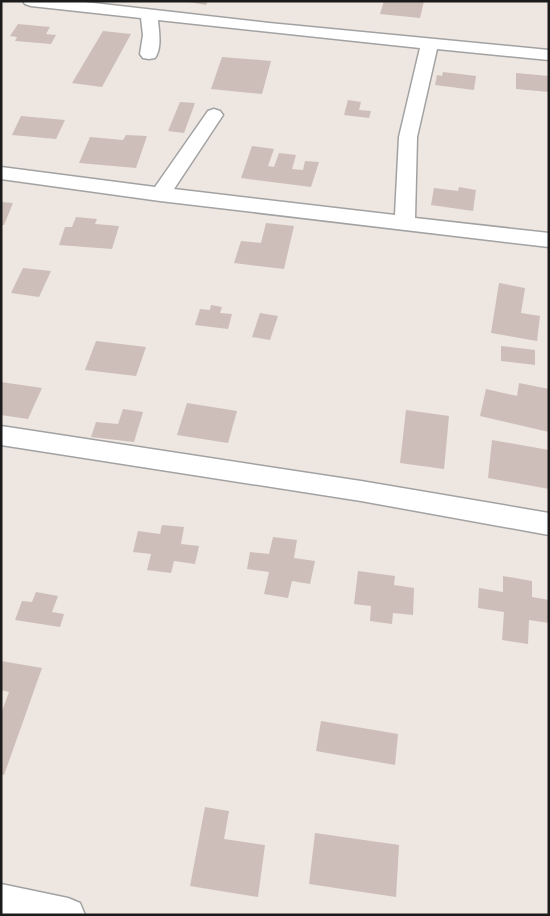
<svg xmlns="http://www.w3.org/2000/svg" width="550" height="916" viewBox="0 0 550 916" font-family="Roboto,sans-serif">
  <rect width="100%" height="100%" fill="#eee6e0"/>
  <!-- building -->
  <g fill="#cebeb9">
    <polygon points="183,1 208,1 206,5"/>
    <polygon points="384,1 424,1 420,18 380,14"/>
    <polygon points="18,24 50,27 46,34 56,35 51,44 15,41 17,37 10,36"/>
    <polygon points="103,31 131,34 102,87 72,83"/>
    <polygon points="222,57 271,61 262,94 211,89"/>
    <polygon points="443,72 476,76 474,90 435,85 437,75 442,76"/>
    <polygon points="516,73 549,76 549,92 516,89"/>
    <polygon points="348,100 361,102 359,110 371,111 369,118 344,115"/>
    <polygon points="180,102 195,103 184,133 168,131"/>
    <polygon points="21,116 65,120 56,139 12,135"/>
    <polygon points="126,135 147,136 136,168 79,163 90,137 123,140"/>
    <polygon points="252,146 274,149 268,166 274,167 279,153 296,155 292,169 303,170 305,161 319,162 311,187 241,178"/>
    <polygon points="459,187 476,190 473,211 431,205 434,188 458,191"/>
    <polygon points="1,202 13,203 4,225 1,225"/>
    <polygon points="76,217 97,219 95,224 119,226 112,249 59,245 65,227 72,227"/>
    <polygon points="266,223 294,226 284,269 234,263 241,241 261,243"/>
    <polygon points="23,268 51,271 39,297 11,293"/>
    <polygon points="499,283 525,288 521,313 540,316 537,341 491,333"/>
    <polygon points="211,305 222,307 220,313 232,314 228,329 195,325 200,309 210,310"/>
    <polygon points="260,313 278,316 270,340 252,337"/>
    <polygon points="96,341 146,347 136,376 85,370"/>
    <polygon points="501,346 535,350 535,365 501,361"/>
    <polygon points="1,382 42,388 28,419 1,415"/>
    <polygon points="519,383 549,389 549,432 480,416 486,389 517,396"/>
    <polygon points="187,403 237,411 228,443 177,435"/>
    <polygon points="123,409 143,412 134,442 91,437 96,422 118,424"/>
    <polygon points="406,410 449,416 444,469 400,463"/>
    <polygon points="492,440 549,450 549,489 488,478"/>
    <polygon points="162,525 184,527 181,544 199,546 195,564 174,561 171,573 147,570 151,554 133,552 138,531 160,534"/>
    <polygon points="273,537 297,540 294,558 315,561 310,584 292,581 288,598 264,594 269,572 247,569 250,552 269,554"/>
    <polygon points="358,571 395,576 394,585 414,588 413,615 393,613 392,624 370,621 371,606 354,604"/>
    <polygon points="503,576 532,581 532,597 549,600 549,623 529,620 528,644 502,640 504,612 478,608 479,588 503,592"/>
    <polygon points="36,592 58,596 52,612 64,614 60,627 15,620 22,601 32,602"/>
    <polygon points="1,661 42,668 4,775 1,774 1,714 9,692 1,690"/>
    <polygon points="321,721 398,734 395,765 316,751"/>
    <polygon points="205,807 229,811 224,839 265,845 258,897 190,886"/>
    <polygon points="315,833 399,845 396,897 309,884"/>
  </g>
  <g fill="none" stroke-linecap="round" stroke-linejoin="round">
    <!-- street casing -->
    <g stroke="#a2a2a2" stroke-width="3">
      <g id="street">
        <path d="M23 1H76L269 23 549 50V60L437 49 417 137 415 218 549 233V247L160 201 1 179V167L155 187 208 111 214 109 220 111 223 115 174 189 395 215 399 137 420 48 158 20C159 32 162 48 155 58L149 59 143 58 140 54 143 35 141 18 31 6 25 4Z"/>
        <polygon points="1,426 361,481 549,513 549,535 361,501 1,445"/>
        <polygon points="1,884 68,898 80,903 85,915 1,915"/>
      </g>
    </g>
    <!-- street -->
    <use href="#street" fill="#fff" fill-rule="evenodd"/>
  </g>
  <!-- border -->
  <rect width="550" height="916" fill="none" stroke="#1b1b1b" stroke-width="5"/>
</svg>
